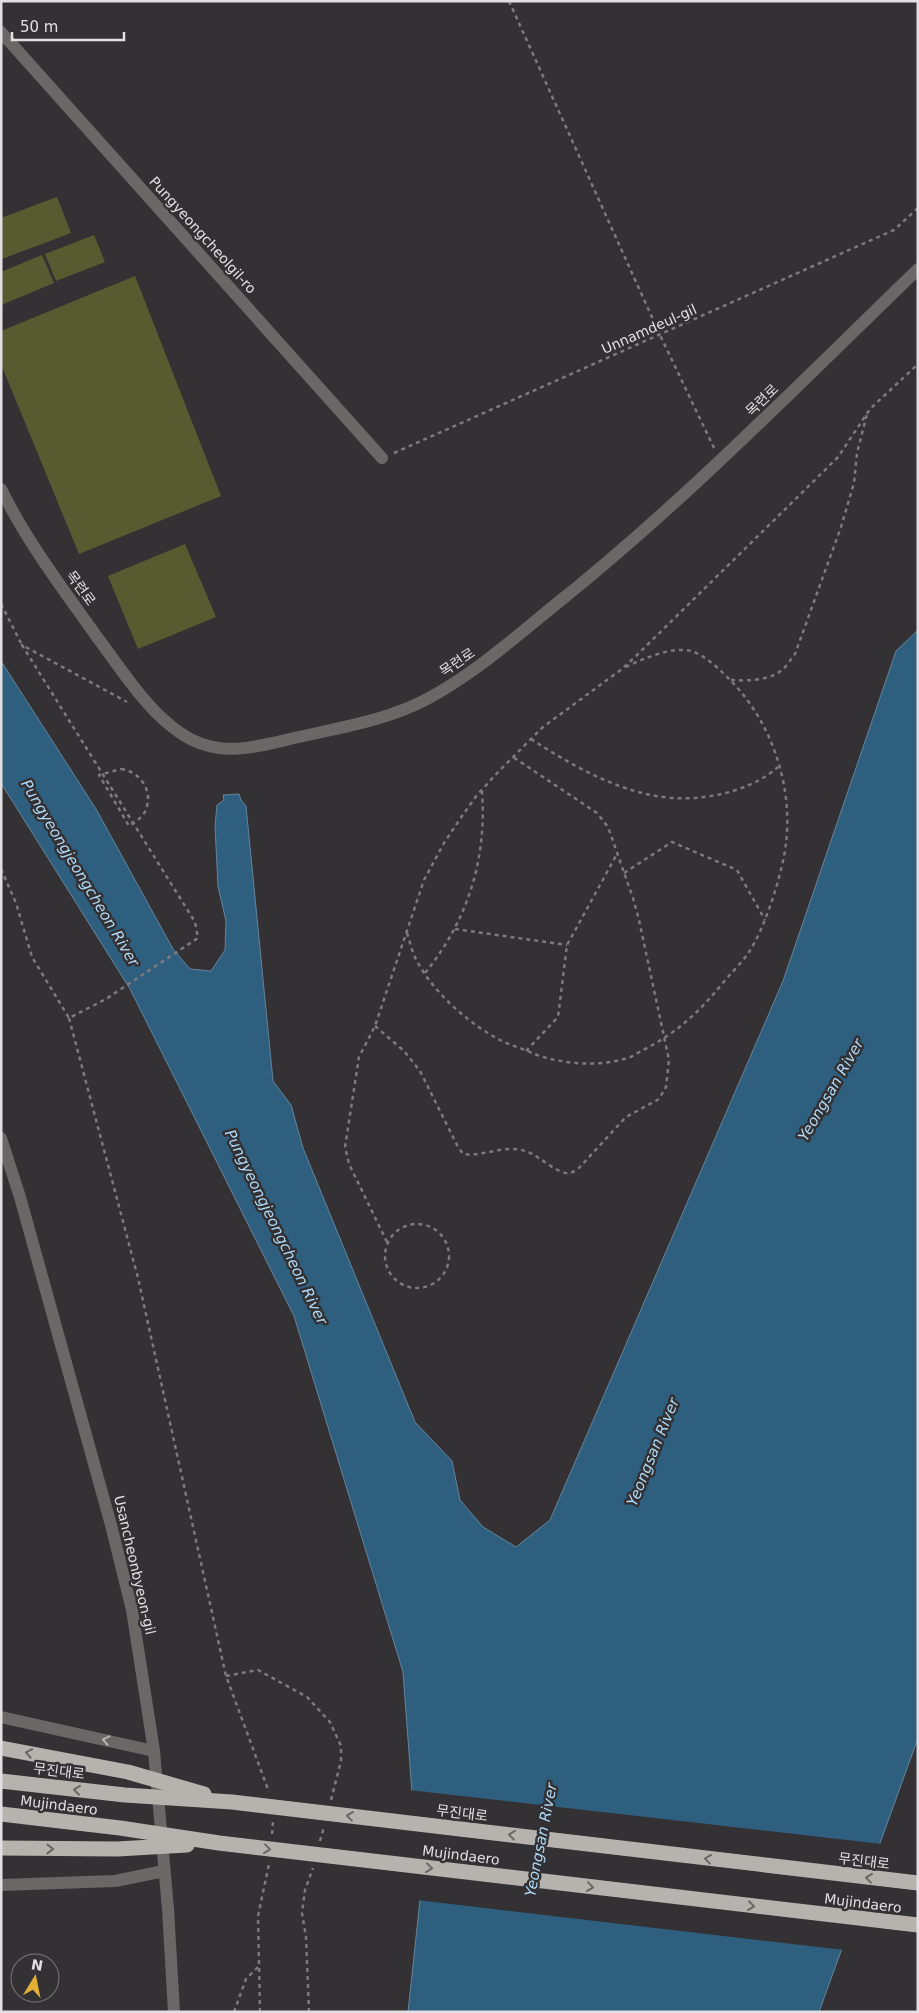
<svg xmlns="http://www.w3.org/2000/svg" width="919" height="2013" viewBox="0 0 919 2013" font-family="'DejaVu Sans','Noto Sans KR',sans-serif">
  <rect width="100%" height="100%" fill="#343134"/>
  <!-- green -->
  <g fill="#575c30">
    <polygon points="57,197 71,233 2,259 1,218"/>
    <polygon points="94,235 105,262 56,281 45,254"/>
    <polygon points="42,255 54,283 1,305 1,272"/>
    <polygon points="135,276 221,496 79,554 1,364 1,331"/>
    <polygon points="185,544 216,617 138,649 108,576"/>
  </g>
  <!-- water -->
  <polygon fill="#2f5f7e" stroke="#64859c" points="918,630 918,1738 819,2012 408,2012 420,1900 403,1672 294,1316 130,989 1,783 1,661 96,809 173,949 190,969 211,971 225,950 226,921 218,886 215,826 217,805 224,800 223,795 239,794 241,800 246,806 273,1081 291,1105 303,1148 415,1422 452,1461 460,1500 483,1527 516,1547 550,1520 783,981 896,651"/>
  <!-- pier -->
  <polygon fill="#343134" points="409,1790 882,1844 844,1950 417,1900"/>
  <g fill="none" stroke-linecap="round" stroke-linejoin="round">
    <!-- path -->
    <g stroke="#7d7a7d" stroke-width="2.5" stroke-dasharray="4 4" stroke-linecap="butt">
      <polyline points="509,1 660,335 714,448"/>
      <polyline points="394,453 894,230 918,208"/>
      <polyline points="1,604 22,645"/>
      <path d="M731 680C748 681 768 681 782 670 787 666 791 659 795 654L841 527 854 483 857 453 867 414"/>
      <path d="M531 739C568 763 611 788 656 796 696 803 747 794 778 767"/>
      <path d="M121 769C138 771 152 788 147 806 145 816 137 821 129 826L99 775Z"/>
      <polyline points="1,869 16,903 32,957 69,1018 106,999 198,938 195,922 22,645 127,702"/>
      <polyline points="624,873 672,842 737,870 765,920"/>
      <polyline points="455,929 567,945"/>
      <path d="M407 933C410 942 412 953 417 961 433 992 469 1024 500 1040 510 1045 521 1048 532 1053 559 1064 596 1067 624 1059 631 1058 637 1053 643 1050 679 1032 702 1009 727 978 734 970 743 961 749 952 765 928 783 872 786 843 793 787 772 723 732 682 721 671 707 656 691 651 672 646 642 659 626 667"/>
      <path d="M425 973C468 920 487 859 482 791"/>
      <polyline points="69,1018 138,1278 226,1676 269,1792"/>
      <path d="M375 1026 404 1051 420 1071 457 1145 463 1154C485 1157 506 1143 528 1152 539 1156 559 1175 569 1173 573 1173 577 1169 579 1168L626 1117 659 1099 666 1087 669 1060 639 920 633 898 608 827 597 813 513 757"/>
      <polyline points="526,1051 558,1017 567,945 617,854"/>
      <circle cx="417" cy="1256" r="32"/>
      <polyline points="387,1242 349,1164 345,1147 359,1057 375,1026 424,880 444,843 462,816 477,795 500,770 543,727 622,669 636,656 826,469 838,457 870,409 918,364"/>
      <polyline points="226,1676 258,1670 307,1697 330,1722 341,1746 341,1761 331,1800"/>
      <polyline points="272,1834 273,1822"/>
      <polyline points="320,1841 324,1827"/>
      <polyline points="234,2012 246,1979 259,1966"/>
      <polyline points="260,2012 258,1916 269,1864"/>
      <polyline points="309,2012 306,1937 302,1913 305,1890 313,1868"/>
    </g>
    <!-- minor -->
    <g stroke="#6a6866" stroke-width="12">
      <polyline points="1,32 382,458"/>
      <path d="M1 489C27 542 63 589 97 637 119 666 143 704 171 726 182 735 195 743 209 746 237 754 271 743 299 737 342 727 388 720 427 699 472 675 511 641 550 609 681 505 798 385 918 269"/>
      <polyline points="1,1138 20,1197 111,1525 132,1610 154,1751 168,1909 174,2012"/>
      <polyline points="1,1717 154,1751"/>
      <polyline points="1,1885 115,1881 164,1871"/>
    </g>
    <!-- highway -->
    <g stroke="#b6b3ae" stroke-width="15">
      <polyline points="1,1748 128,1772 204,1794"/>
      <polyline points="1,1781 125,1795 232,1802 918,1883"/>
      <polyline points="1,1814 120,1828 219,1843 918,1925"/>
      <polyline points="1,1848 117,1849 187,1845"/>
    </g>
  </g>
  <!-- one-way arrows -->
  <defs><path id="oneway-chevron" d="M-2-3.5L2.5 0L-2 3.5" fill="none" stroke-width="1.6" stroke-linecap="round" stroke-linejoin="round" transform="scale(1.25)"/></defs>
  <use stroke="#b7b5b7" href="#oneway-chevron" transform="translate(106 1740) rotate(-167)"/>
  <g stroke="#686565">
    <use href="#oneway-chevron" transform="translate(29 1753) rotate(-169)"/>
    <use href="#oneway-chevron" transform="translate(77 1790) rotate(-173)"/>
    <use href="#oneway-chevron" transform="translate(350 1816) rotate(-173)"/>
    <use href="#oneway-chevron" transform="translate(512 1835) rotate(-173)"/>
    <use href="#oneway-chevron" transform="translate(50 1849)"/>
    <use href="#oneway-chevron" transform="translate(267 1849) rotate(7)"/>
    <use href="#oneway-chevron" transform="translate(708 1859) rotate(-173)"/>
    <use href="#oneway-chevron" transform="translate(429 1868) rotate(7)"/>
    <use href="#oneway-chevron" transform="translate(869 1878) rotate(-173)"/>
    <use href="#oneway-chevron" transform="translate(590 1887) rotate(7)"/>
    <use href="#oneway-chevron" transform="translate(751 1906) rotate(7)"/>
  </g>
  <g text-anchor="middle" stroke-width="5" stroke-linejoin="round" paint-order="stroke">
    <!-- street labels -->
    <g font-size="14" fill="#e1dfe2" stroke="#343134">
      <text transform="translate(203 235) rotate(48)" y="5">Pungyeongcheolgil-ro</text>
      <text transform="translate(649 329) rotate(-24)" y="5">Unnamdeul-gil</text>
      <text transform="translate(762 400) rotate(-44)" y="5">목련로</text>
      <text transform="translate(81 588) rotate(54)" y="5">목련로</text>
      <text transform="translate(457 662) rotate(-34)" y="5">목련로</text>
      <text transform="translate(135 1565) rotate(77)" y="5">Usancheonbyeon-gil</text>
      <text transform="translate(59 1771) rotate(7)" y="5">무진대로</text>
      <text transform="translate(59 1805) rotate(7)" y="5">Mujindaero</text>
      <text transform="translate(462 1813) rotate(7)" y="5">무진대로</text>
      <text transform="translate(461 1855) rotate(7)" y="5">Mujindaero</text>
      <text transform="translate(864 1861) rotate(7)" y="5">무진대로</text>
      <text transform="translate(863 1903) rotate(7)" y="5">Mujindaero</text>
    </g>
    <!-- water labels -->
    <g font-size="15" font-style="italic" fill="#afdaf8" stroke="#343134">
      <text transform="translate(80 873) rotate(59)" y="5">Pungyeongjeongcheon River</text>
      <text transform="translate(831 1090) rotate(-60)" y="5">Yeongsan River</text>
      <text transform="translate(276 1227) rotate(64)" y="5">Pungyeongjeongcheon River</text>
      <text transform="translate(653 1452) rotate(-68)" y="5">Yeongsan River</text>
      <text transform="translate(541 1840) rotate(-79)" y="5">Yeongsan River</text>
    </g>
  </g>
  <!-- border -->
  <rect width="919" height="2013" fill="none" stroke="#e1dfe2" stroke-width="5"/>
  <!-- north arrow -->
  <g transform="translate(35 1978) rotate(10)"><circle r="24" fill="#343134" stroke="#79777a"/>
  <path d="M0-4L9 19L0 12L-9 19Z" fill="#e4ae35"/>
  <text y="-8" font-size="14" font-weight="bold" text-anchor="middle" fill="#e1dfe2">N</text>
  </g>
  <!-- scale -->
  <path d="M12 32v8h112v-8" fill="none" stroke="#e1dfe2" stroke-width="2.5"/>
  <text x="20" y="32" font-size="15" fill="#e1dfe2" stroke="#343134" stroke-width="4" paint-order="stroke">50 m</text>
</svg>
